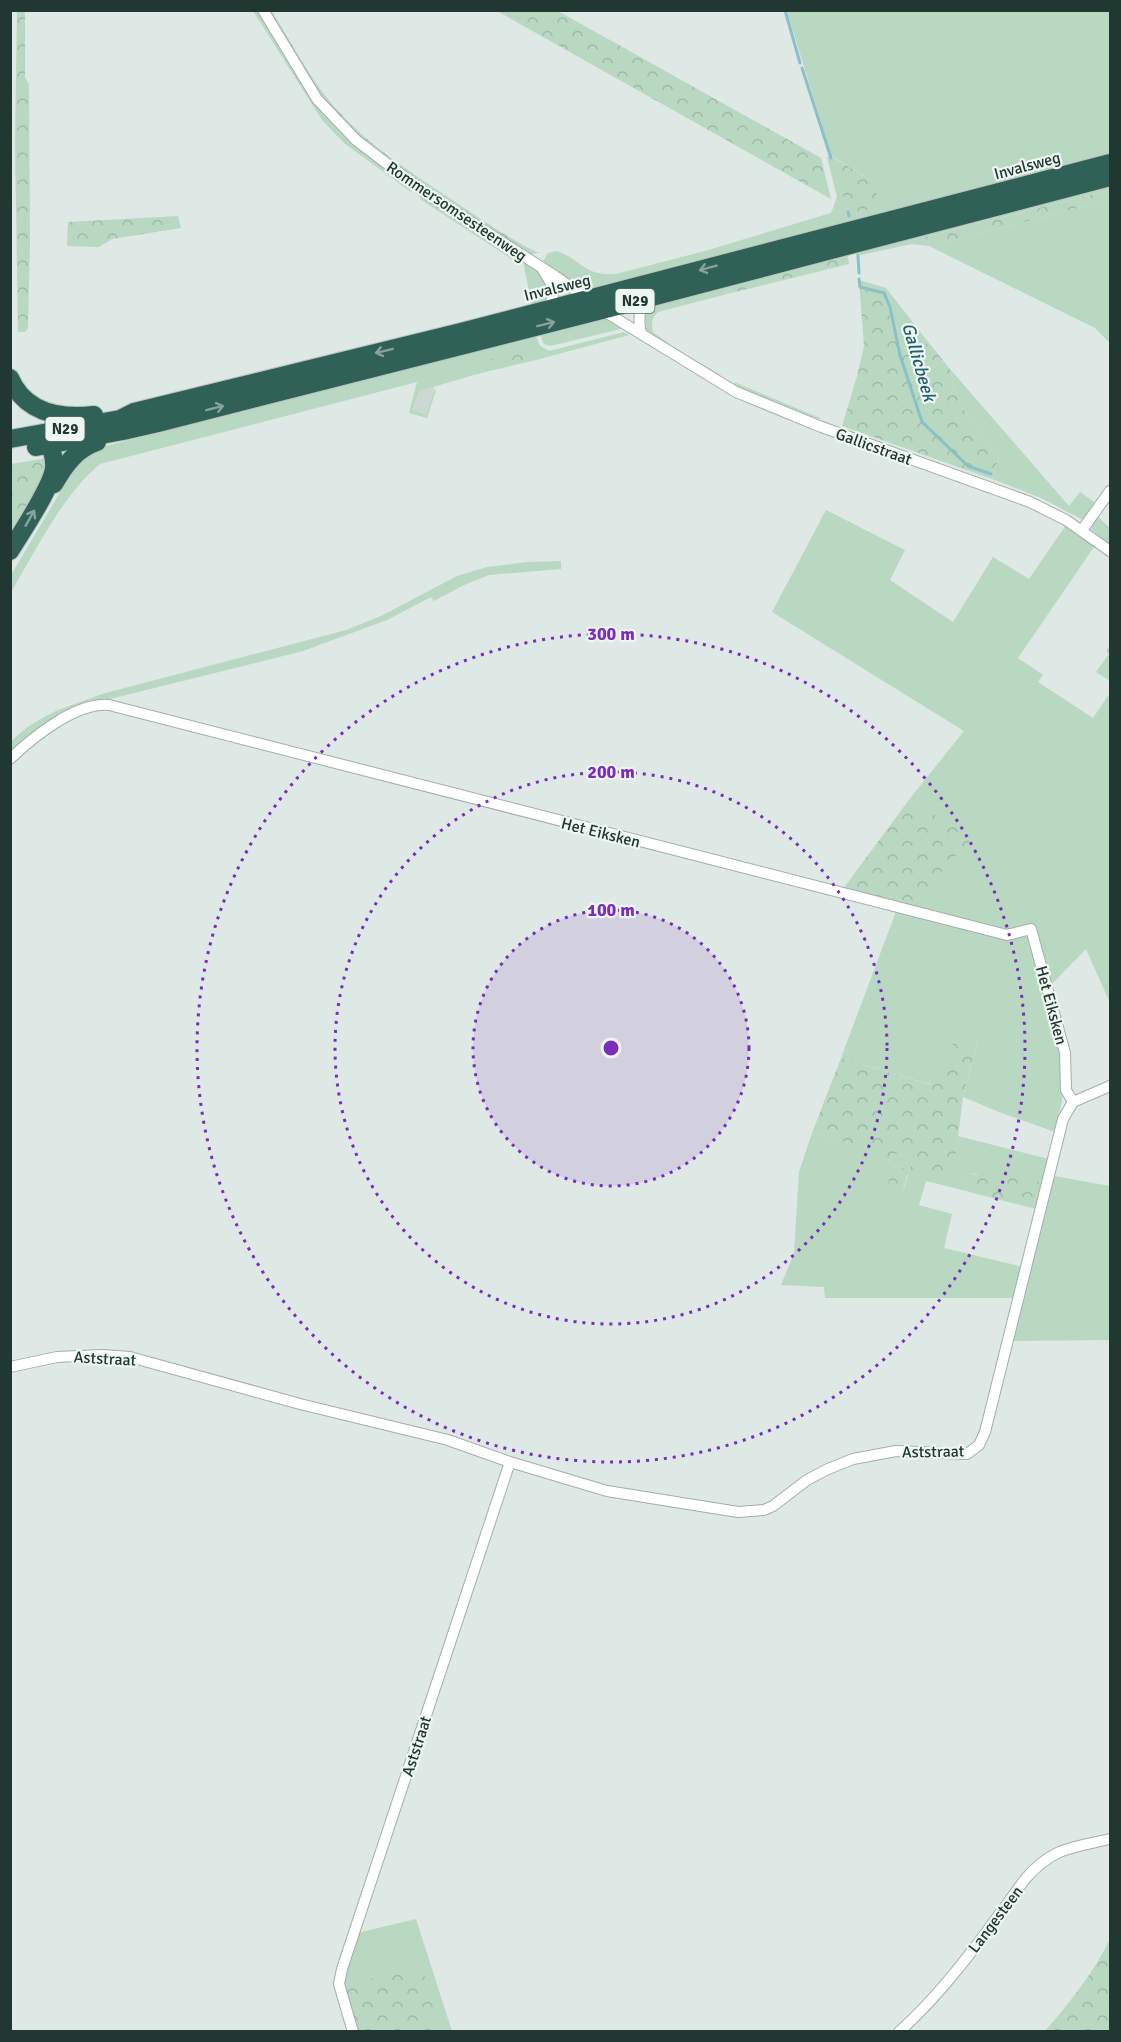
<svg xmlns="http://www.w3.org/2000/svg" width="1121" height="2042" viewBox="0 0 1121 2042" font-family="Signika,sans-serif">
  <defs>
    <pattern id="forest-crowns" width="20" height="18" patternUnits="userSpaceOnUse" patternTransform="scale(1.5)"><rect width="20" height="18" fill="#b8d8c1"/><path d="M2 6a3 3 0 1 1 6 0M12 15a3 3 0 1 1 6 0" fill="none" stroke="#9ebaa6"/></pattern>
  </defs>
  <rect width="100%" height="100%" fill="#dee8e4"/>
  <!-- built -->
  <polygon fill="#ccd8d3" points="435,386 426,415 411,411 419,391"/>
  <!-- grass -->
  <g fill="#b8d8c1" fill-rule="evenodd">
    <polygon points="253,11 259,11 318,106 332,123 413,190 411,192 344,143 322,120"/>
    <path d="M787 11H1110V155L586 291 580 289 542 263 548 253 557 251C583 260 582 276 616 274L705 251 831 213 837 197 827 157 831 155ZM832 156 874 182 879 208 849 214Z"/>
    <polygon points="1110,186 1110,190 913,240 912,244 856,256 856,252"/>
    <polygon points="422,195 517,258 513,260 420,199"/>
    <polygon points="1110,200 1110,343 1095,328 929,246"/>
    <polygon points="523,262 544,276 550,292 545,302 532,304"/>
    <path d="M725 287 727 294 658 312C652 317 651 324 653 332L675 348 719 374 714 376 644 329 645 309 650 306Z"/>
    <polygon points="886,288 929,343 902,349"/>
    <polygon points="604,317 625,328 550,346 544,344 540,335"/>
    <path d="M624 332 629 335 536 360 530 348 480 368 481 373 419 391 412 410 426 415 434 390H436L427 418 409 413 417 382 100 464C63 494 35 552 11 592V575L65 484 79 464 102 447 527 338 536 336 540 346 549 351Z"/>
    <polygon points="950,369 1069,506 1080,492 1097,504 1085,521 1041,498 992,479 999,457 963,409 954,389"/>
    <polygon points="734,382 820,418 818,422 735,386"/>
    <polygon points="826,510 905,550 890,580 953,622 993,557 1029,579 1066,525 1096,544 1018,658 1043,675 1038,682 1093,718 1110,693 1110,1003 1086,949 1049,987 1033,927 1008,931 910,907 973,836 908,801 964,731 772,612"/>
    <polygon points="1096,515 1110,528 1110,545 1091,529 1090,527"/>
    <polygon points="561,561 561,569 489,575 464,585 434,601 431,597 387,620 303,651 102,701 62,717 58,710 102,694 346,630 381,616 457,576 487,567 527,562"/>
    <polygon points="1110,645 1110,681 1096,672 1109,654 1106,651"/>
    <polygon points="897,909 1028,937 1061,1052 1063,1080 1062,1101 1055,1132 999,1112 963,1097 977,1044 956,1038 932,1085 841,1058"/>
    <polygon points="812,1133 886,1153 887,1168 892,1153 913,1159 910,1170 894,1166 902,1195 908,1175 916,1169 955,1160 958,1136 1049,1159 1043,1183 968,1173 958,1189 926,1181 919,1205 952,1214 944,1248 1023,1267 1013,1298 825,1298 824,1287 781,1285 794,1253 799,1172"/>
    <polygon points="1054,1176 1110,1186 1110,1340 1012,1341"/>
    <polygon points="416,1919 452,2031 441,2031 422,1968 344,1985 344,1977 357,1933"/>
  </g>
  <!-- forest -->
  <g fill="url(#forest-crowns)">
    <polygon points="25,11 25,77 29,85 30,243 28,328 25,332 18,332 15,144 17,11"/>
    <path d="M268 11H272C293 45 312 83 340 113 372 148 412 173 451 199 479 218 507 237 536 252H540L529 255 391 164 366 145 317 92Z"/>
    <polygon points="497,11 558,11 821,158 831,199"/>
    <polygon points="831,156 874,182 880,208 849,214"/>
    <polygon points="1110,190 1110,200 929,246 912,244 913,240"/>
    <polygon points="178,216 181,228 112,239 99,247 67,246 68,222"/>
    <polygon points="848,256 849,264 727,294 725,287"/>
    <polygon points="859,280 886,288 902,349 929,343 950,369 954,389 963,409 999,457 992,479 842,426 857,376 864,346"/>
    <polygon points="530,348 536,360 481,373 480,368 482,362"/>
    <polygon points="48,458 50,471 11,538 11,464"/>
    <path d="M58 710 62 717 11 754V742C24 727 40 719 58 710Z"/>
    <polygon points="908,801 974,836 910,907 843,889"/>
    <polygon points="960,1037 977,1043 963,1097 955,1160 950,1179 917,1169 914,1177 907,1175 902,1195 886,1191 893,1166 910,1170 913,1159 892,1153 887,1169 882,1167 885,1153 812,1133 841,1058 931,1085 956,1038"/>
    <polygon points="980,1167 1043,1183 1036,1209 958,1189 968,1173 977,1175"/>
    <path d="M1110 1939V2031H1045C1070 2002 1093 1974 1110 1939Z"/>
    <polygon points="422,1967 441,2031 358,2031 344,1985"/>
  </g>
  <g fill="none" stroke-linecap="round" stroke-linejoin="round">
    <!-- stream -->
    <g stroke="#89c0ca" stroke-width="3">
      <polyline points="785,10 800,63"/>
      <polyline points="802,68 831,158"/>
      <polyline points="848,212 849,216"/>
      <polyline points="858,256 859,273"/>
      <polyline points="859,279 860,287 884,293 890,307 900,355 922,422 968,466 991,474"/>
    </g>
    <!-- street casing -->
    <g stroke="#a2afab" stroke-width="12">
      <g id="street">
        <polyline points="263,10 317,99 356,140 424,192 555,276 588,299"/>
        <polyline points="543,270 554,288 552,300 546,310"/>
        <polyline points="602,310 736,392 819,426 1030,502 1066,520 1110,551"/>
        <path d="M641 334C638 320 639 310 646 298"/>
        <polyline points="1082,530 1110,491"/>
        <path d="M10 759C33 737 76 702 109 705L1007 935 1031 929 1065 1053 1066 1090 1073 1102"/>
        <polyline points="10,1367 57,1357 102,1355 130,1357 300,1404 448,1440 510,1462 607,1491 738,1512 764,1510 773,1506 807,1480 828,1469 853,1459 896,1451 967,1454 979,1445 985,1432 1063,1119 1073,1102 1110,1086"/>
        <polyline points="353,2032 339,1984 342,1969 510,1462"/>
        <path d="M899 2032C949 1987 986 1932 1026 1878 1054 1847 1071 1848 1110 1839"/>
      </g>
    </g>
    <!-- highway casing -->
    <g stroke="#bcc3c1" stroke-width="20">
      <g id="highway">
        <path d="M10 378C25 413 59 419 94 415"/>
        <polyline points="10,439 120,419 134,412 461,332 1110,163"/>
        <polyline points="36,447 123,431 158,423 602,310 1110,177"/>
        <path d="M54 484C65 465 76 449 97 442"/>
        <path d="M10 551C21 533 52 487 54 468 55 457 51 445 44 438"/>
      </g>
    </g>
    <!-- street -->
    <use href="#street" stroke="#fff" stroke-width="10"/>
    <!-- highway -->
    <use href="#highway" stroke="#2f6156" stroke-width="18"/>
  </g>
  <!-- one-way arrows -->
  <defs><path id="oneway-shaft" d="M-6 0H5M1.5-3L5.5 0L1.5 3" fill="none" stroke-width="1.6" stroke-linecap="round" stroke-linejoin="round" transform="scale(1.5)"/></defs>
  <g stroke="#85a49c">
    <use href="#oneway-shaft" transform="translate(708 268) rotate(165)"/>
    <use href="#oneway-shaft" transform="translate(546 324) rotate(-14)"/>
    <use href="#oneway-shaft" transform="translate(384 351) rotate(166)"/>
    <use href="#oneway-shaft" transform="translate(215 408) rotate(-14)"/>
    <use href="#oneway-shaft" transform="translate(30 518) rotate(-60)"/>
  </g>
  <!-- distance rings -->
  <circle cx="611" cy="1048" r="138" fill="#7b2cbf" fill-opacity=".12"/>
  <g fill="none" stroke="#7b2cbf" stroke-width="3" stroke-dasharray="3 6">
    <circle cx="611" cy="1048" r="138"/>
    <circle cx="611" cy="1048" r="276"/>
    <circle cx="611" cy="1048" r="414"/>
  </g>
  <g text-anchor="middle" stroke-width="4.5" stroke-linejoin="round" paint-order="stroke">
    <!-- shield labels -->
    <g fill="#eef6f2" stroke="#5e706b" stroke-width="1.5">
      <rect x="615.5" y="289" width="39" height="24" rx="4.5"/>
      <rect x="45.5" y="417" width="39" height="24" rx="4.5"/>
    </g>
    <g font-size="15" font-weight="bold" fill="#213731">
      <text x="635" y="306">N29</text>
      <text x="65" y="434">N29</text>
    </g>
    <!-- street labels -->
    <g font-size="16" fill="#213731" stroke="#eef6f2">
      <text transform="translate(1027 165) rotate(-15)" y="6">Invalsweg</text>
      <text transform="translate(457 211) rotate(34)" y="6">Rommersomsesteenweg</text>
      <text transform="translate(557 287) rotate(-14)" y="6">Invalsweg</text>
      <text transform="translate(874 446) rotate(20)" y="6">Gallicstraat</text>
      <text transform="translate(601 832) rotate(14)" y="6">Het Eiksken</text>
      <text transform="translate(1052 1005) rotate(75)" y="6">Het Eiksken</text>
      <text transform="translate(105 1358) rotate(3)" y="6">Aststraat</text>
      <text transform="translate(933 1451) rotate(-1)" y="6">Aststraat</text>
      <text transform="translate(416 1746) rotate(-72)" y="6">Aststraat</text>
      <text transform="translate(995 1919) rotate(-53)" y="6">Langesteen</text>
    </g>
    <!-- water labels -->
    <g font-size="18" font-style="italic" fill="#20616d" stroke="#eef6f2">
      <text transform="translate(919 362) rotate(74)" y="6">Gallicbeek</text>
    </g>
  </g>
  <circle cx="611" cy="1048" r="9" fill="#7b2cbf" stroke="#eef6f2" stroke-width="3"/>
  <g font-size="18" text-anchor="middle" font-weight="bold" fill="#7b2cbf" stroke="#eef6f2" stroke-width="4.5" stroke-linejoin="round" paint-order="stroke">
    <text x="611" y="640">300 m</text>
    <text x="611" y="778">200 m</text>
    <text x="611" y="916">100 m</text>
  </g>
  <!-- border -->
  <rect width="1121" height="2042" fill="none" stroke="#213731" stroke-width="24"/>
</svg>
